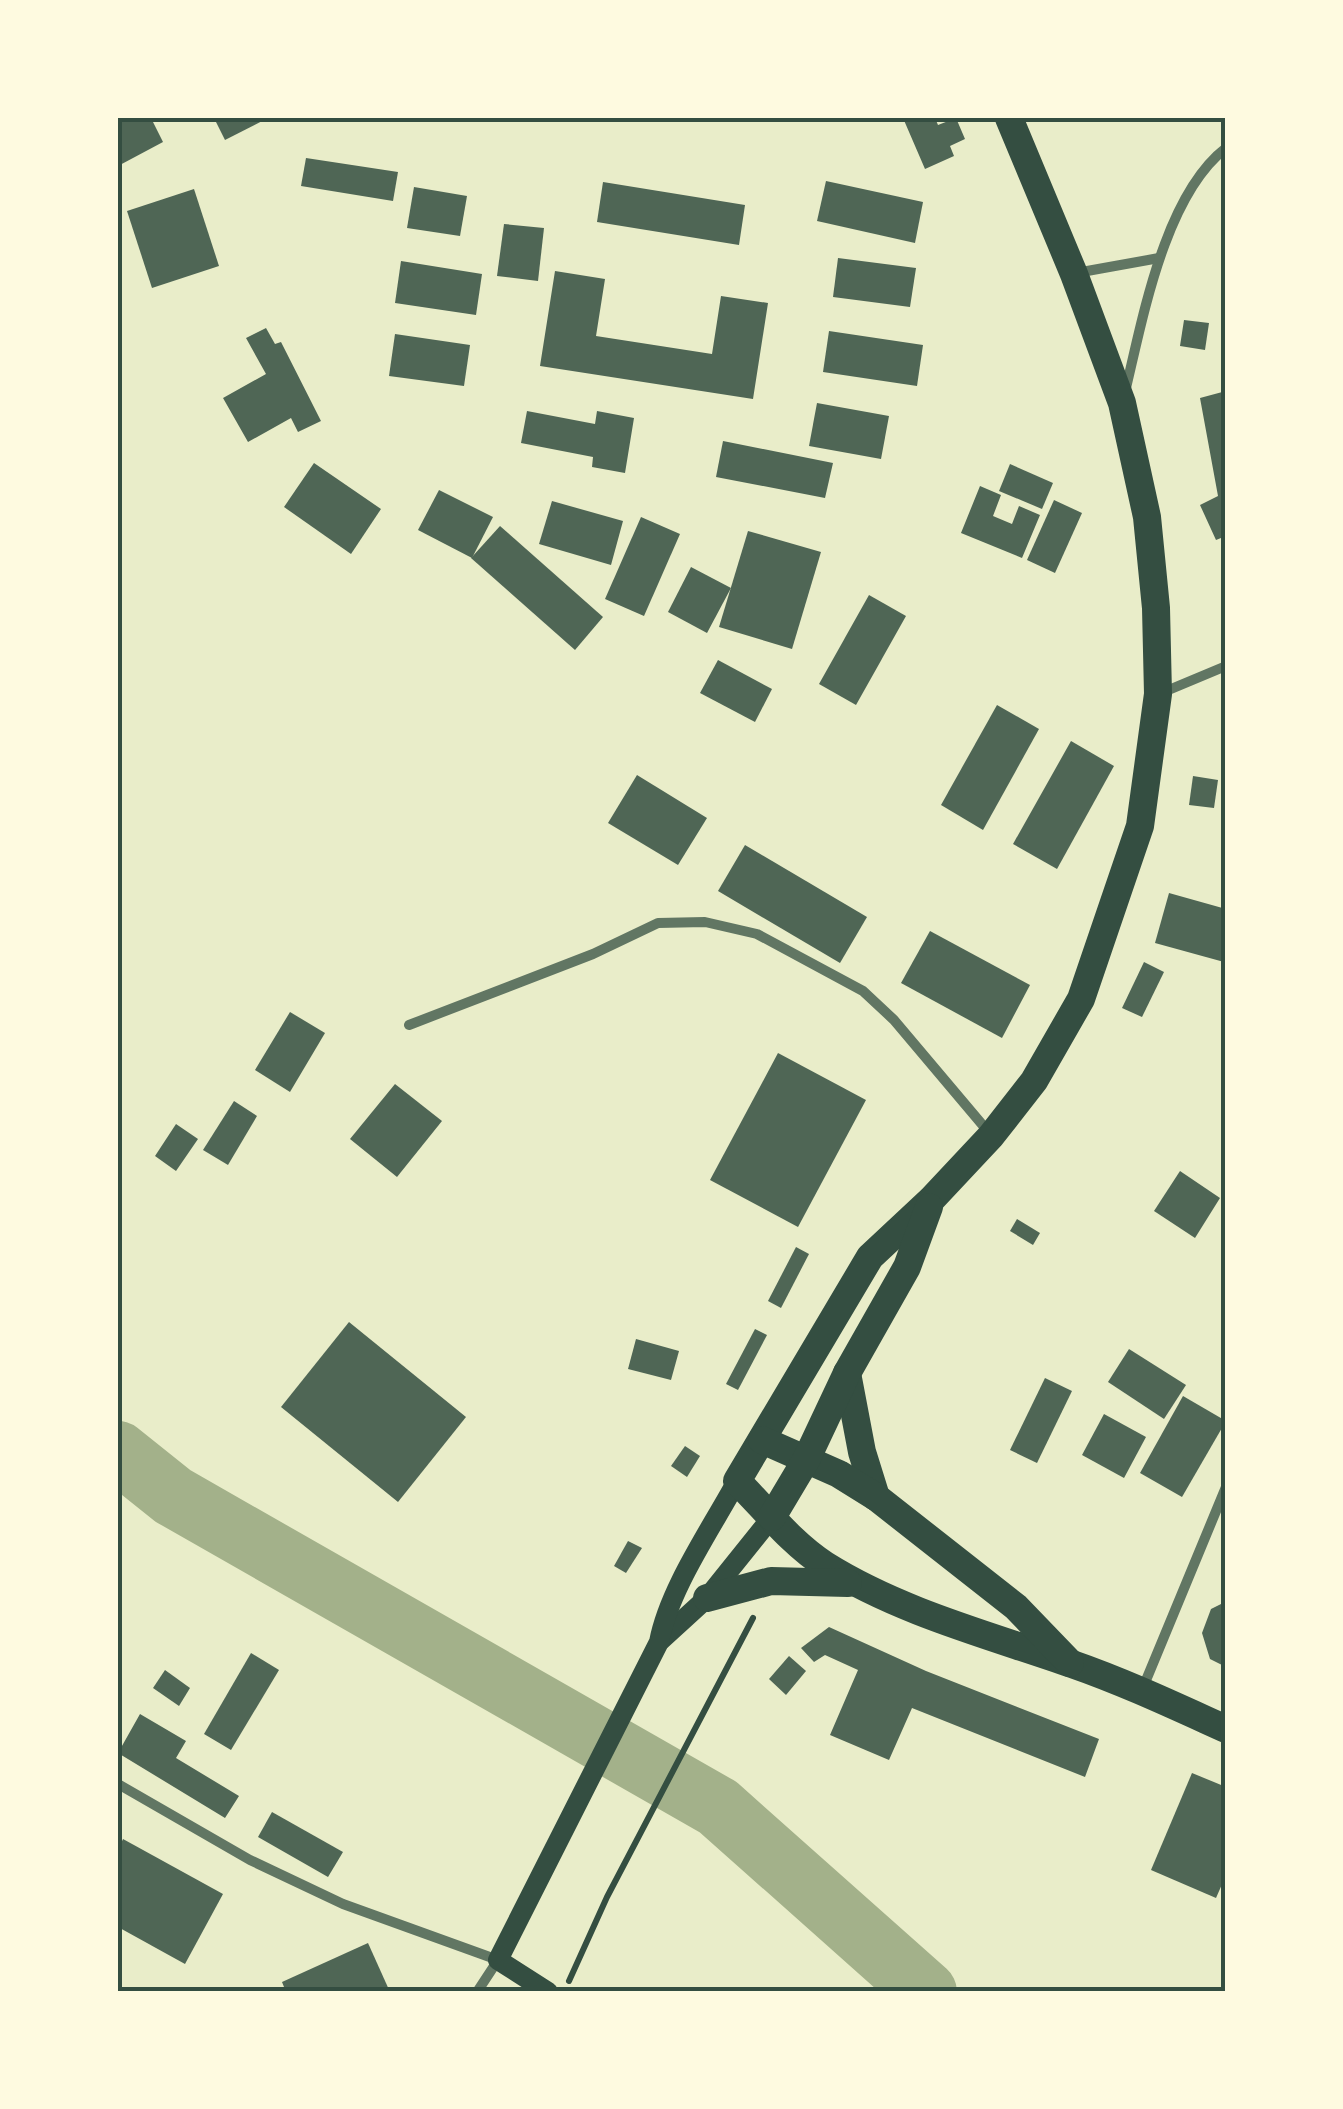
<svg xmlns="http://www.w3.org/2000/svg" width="1343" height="2109" viewBox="0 0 1343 2109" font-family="'DejaVu Sans',sans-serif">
  <rect width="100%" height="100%" fill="#e9edc9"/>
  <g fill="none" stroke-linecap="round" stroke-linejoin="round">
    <!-- river -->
    <polyline stroke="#a3b18a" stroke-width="62" points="118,1452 173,1496 718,1807 926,1992"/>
  </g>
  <!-- building -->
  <g fill="#4f6655">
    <polygon points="118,118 151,118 163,142 118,166"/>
    <polygon points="214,118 268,118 225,140"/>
    <polygon points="903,118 935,118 938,125 956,118 965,139 950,146 954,156 925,169"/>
    <polygon points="306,158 398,172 393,201 301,186"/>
    <polygon points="826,181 923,202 915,243 817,221"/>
    <polygon points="603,182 745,205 739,245 597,222"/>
    <polygon points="414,187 467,196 460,236 407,228"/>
    <polygon points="194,189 219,266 152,288 127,211"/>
    <polygon points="504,224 544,228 538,281 497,276"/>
    <polygon points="838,258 916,268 910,307 833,297"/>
    <polygon points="401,261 482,274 476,315 395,303"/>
    <polygon points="555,271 605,279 596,336 712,354 721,296 768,303 753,399 540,366"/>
    <polygon points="1184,320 1209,323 1205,350 1180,346"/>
    <polygon points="266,328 275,344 281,342 321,421 298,432 291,418 248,442 223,398 266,374 246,338"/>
    <polygon points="829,331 923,345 917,386 823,372"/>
    <polygon points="395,334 470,345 464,386 389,376"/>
    <polygon points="1226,391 1226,536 1216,540 1200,505 1218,496 1200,398"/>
    <polygon points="817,403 889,416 881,459 809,446"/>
    <polygon points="527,411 595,424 597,411 634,418 625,473 592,467 593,457 521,443"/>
    <polygon points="723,441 833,463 825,498 716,477"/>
    <polygon points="314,463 381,509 351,554 284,507"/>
    <polygon points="1010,464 1053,483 1042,509 999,491"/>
    <polygon points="980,486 1001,495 993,516 1012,524 1019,506 1040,515 1022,558 961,533"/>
    <polygon points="439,490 493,517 472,558 418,530"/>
    <polygon points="1054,500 1082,513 1055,573 1027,560"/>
    <polygon points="552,501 623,521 611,565 539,544"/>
    <polygon points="641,517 680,534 644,616 605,599"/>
    <polygon points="500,526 603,617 575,650 471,558"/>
    <polygon points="748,531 821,552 792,649 719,627"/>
    <polygon points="691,567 731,588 707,633 668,612"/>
    <polygon points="869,595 906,616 856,705 819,684"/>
    <polygon points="718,660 772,689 755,722 700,693"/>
    <polygon points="997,705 1039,729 983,830 941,805"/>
    <polygon points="1071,741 1114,766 1057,869 1013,844"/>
    <polygon points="637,775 707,818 678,865 608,823"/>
    <polygon points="1193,776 1218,780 1214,808 1189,805"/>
    <polygon points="745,845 867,917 840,963 718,891"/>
    <polygon points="1169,893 1226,909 1224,962 1155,943"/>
    <polygon points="930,931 1030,985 1002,1038 901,983"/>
    <polygon points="1144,962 1164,972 1142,1017 1122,1008"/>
    <polygon points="290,1012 325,1033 290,1092 255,1070"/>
    <polygon points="778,1053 866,1100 798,1227 710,1180"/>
    <polygon points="395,1084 442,1121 397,1177 350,1139"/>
    <polygon points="234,1101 257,1116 228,1165 203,1150"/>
    <polygon points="176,1124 198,1139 176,1171 155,1156"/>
    <polygon points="1180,1171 1220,1198 1195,1238 1154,1211"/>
    <polygon points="1017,1219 1040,1233 1033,1245 1010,1231"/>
    <polygon points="796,1247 809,1254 781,1308 768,1301"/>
    <polygon points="349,1322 466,1417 398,1502 281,1407"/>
    <polygon points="755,1329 767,1335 738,1390 726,1384"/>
    <polygon points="636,1339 679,1351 671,1380 628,1369"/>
    <polygon points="1129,1349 1186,1385 1164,1419 1108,1382"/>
    <polygon points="1045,1378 1072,1391 1037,1463 1010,1450"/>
    <polygon points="1183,1396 1226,1421 1182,1497 1140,1473"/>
    <polygon points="1104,1414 1146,1437 1124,1478 1082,1455"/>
    <polygon points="685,1446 700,1456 687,1477 671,1466"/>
    <polygon points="628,1541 642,1548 626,1573 614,1566"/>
    <polygon points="1226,1595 1226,1667 1210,1659 1202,1633 1211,1609 1221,1604"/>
    <polygon points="829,1627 926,1671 1099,1739 1085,1777 912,1708 889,1760 830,1735 858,1670 825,1655 814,1662 801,1648"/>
    <polygon points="251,1653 279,1670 231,1750 204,1734"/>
    <polygon points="789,1656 806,1671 786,1695 769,1679"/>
    <polygon points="165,1670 190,1688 179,1706 153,1688"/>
    <polygon points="140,1714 186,1741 176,1758 239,1796 225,1818 118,1753"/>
    <polygon points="1192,1773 1226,1787 1226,1875 1216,1898 1151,1870"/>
    <polygon points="272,1812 343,1852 328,1877 258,1837"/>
    <polygon points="123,1839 223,1894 185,1964 118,1927 118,1850"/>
    <polygon points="368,1943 390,1992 286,1992 282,1982"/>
  </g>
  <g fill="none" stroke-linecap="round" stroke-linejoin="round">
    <!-- path -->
    <polyline stroke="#344e41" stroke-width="6" points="569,1981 607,1897 753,1618"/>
    <!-- minor -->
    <g stroke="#617663" stroke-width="10">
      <polyline points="1076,273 1159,258"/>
      <path d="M1126 388C1143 317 1165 195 1226 148"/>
      <polyline points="1159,694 1226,666"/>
      <polyline points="409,1025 593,954 658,923 705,922 757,934 863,991 894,1020 991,1135"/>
      <polyline points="1142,1690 1226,1487"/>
      <polyline points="118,1784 250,1860 343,1904 498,1960 477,1992"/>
    </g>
    <!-- secondary -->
    <g stroke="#344e41" stroke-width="20">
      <polyline points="661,1640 707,1598 772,1517"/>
      <path d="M548 1992 498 1960 659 1642C669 1589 711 1529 737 1481"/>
    </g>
    <!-- trunk -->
    <g stroke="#344e41" stroke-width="28">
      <path d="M1009 118 1074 274 1122 403 1147 517 1156 608 1158 694 1140 826 1081 999 1034 1081 991 1136 931 1200 870 1257 737 1481C766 1510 791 1543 825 1565 900 1612 989 1635 1072 1664 1124 1682 1175 1706 1226 1729"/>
      <polyline points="847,1373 862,1452 876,1497"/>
      <polyline points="762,1440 839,1474 876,1497 1016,1607 1070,1663"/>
      <polyline points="772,1517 806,1460 847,1373 907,1267 929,1207"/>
      <polyline points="707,1598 771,1581 848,1583"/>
    </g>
  </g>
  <!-- border -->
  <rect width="1343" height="2109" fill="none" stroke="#fefae0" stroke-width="240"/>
  <rect x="120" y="120" width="1103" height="1869" fill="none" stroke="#344e41" stroke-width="4"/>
</svg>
